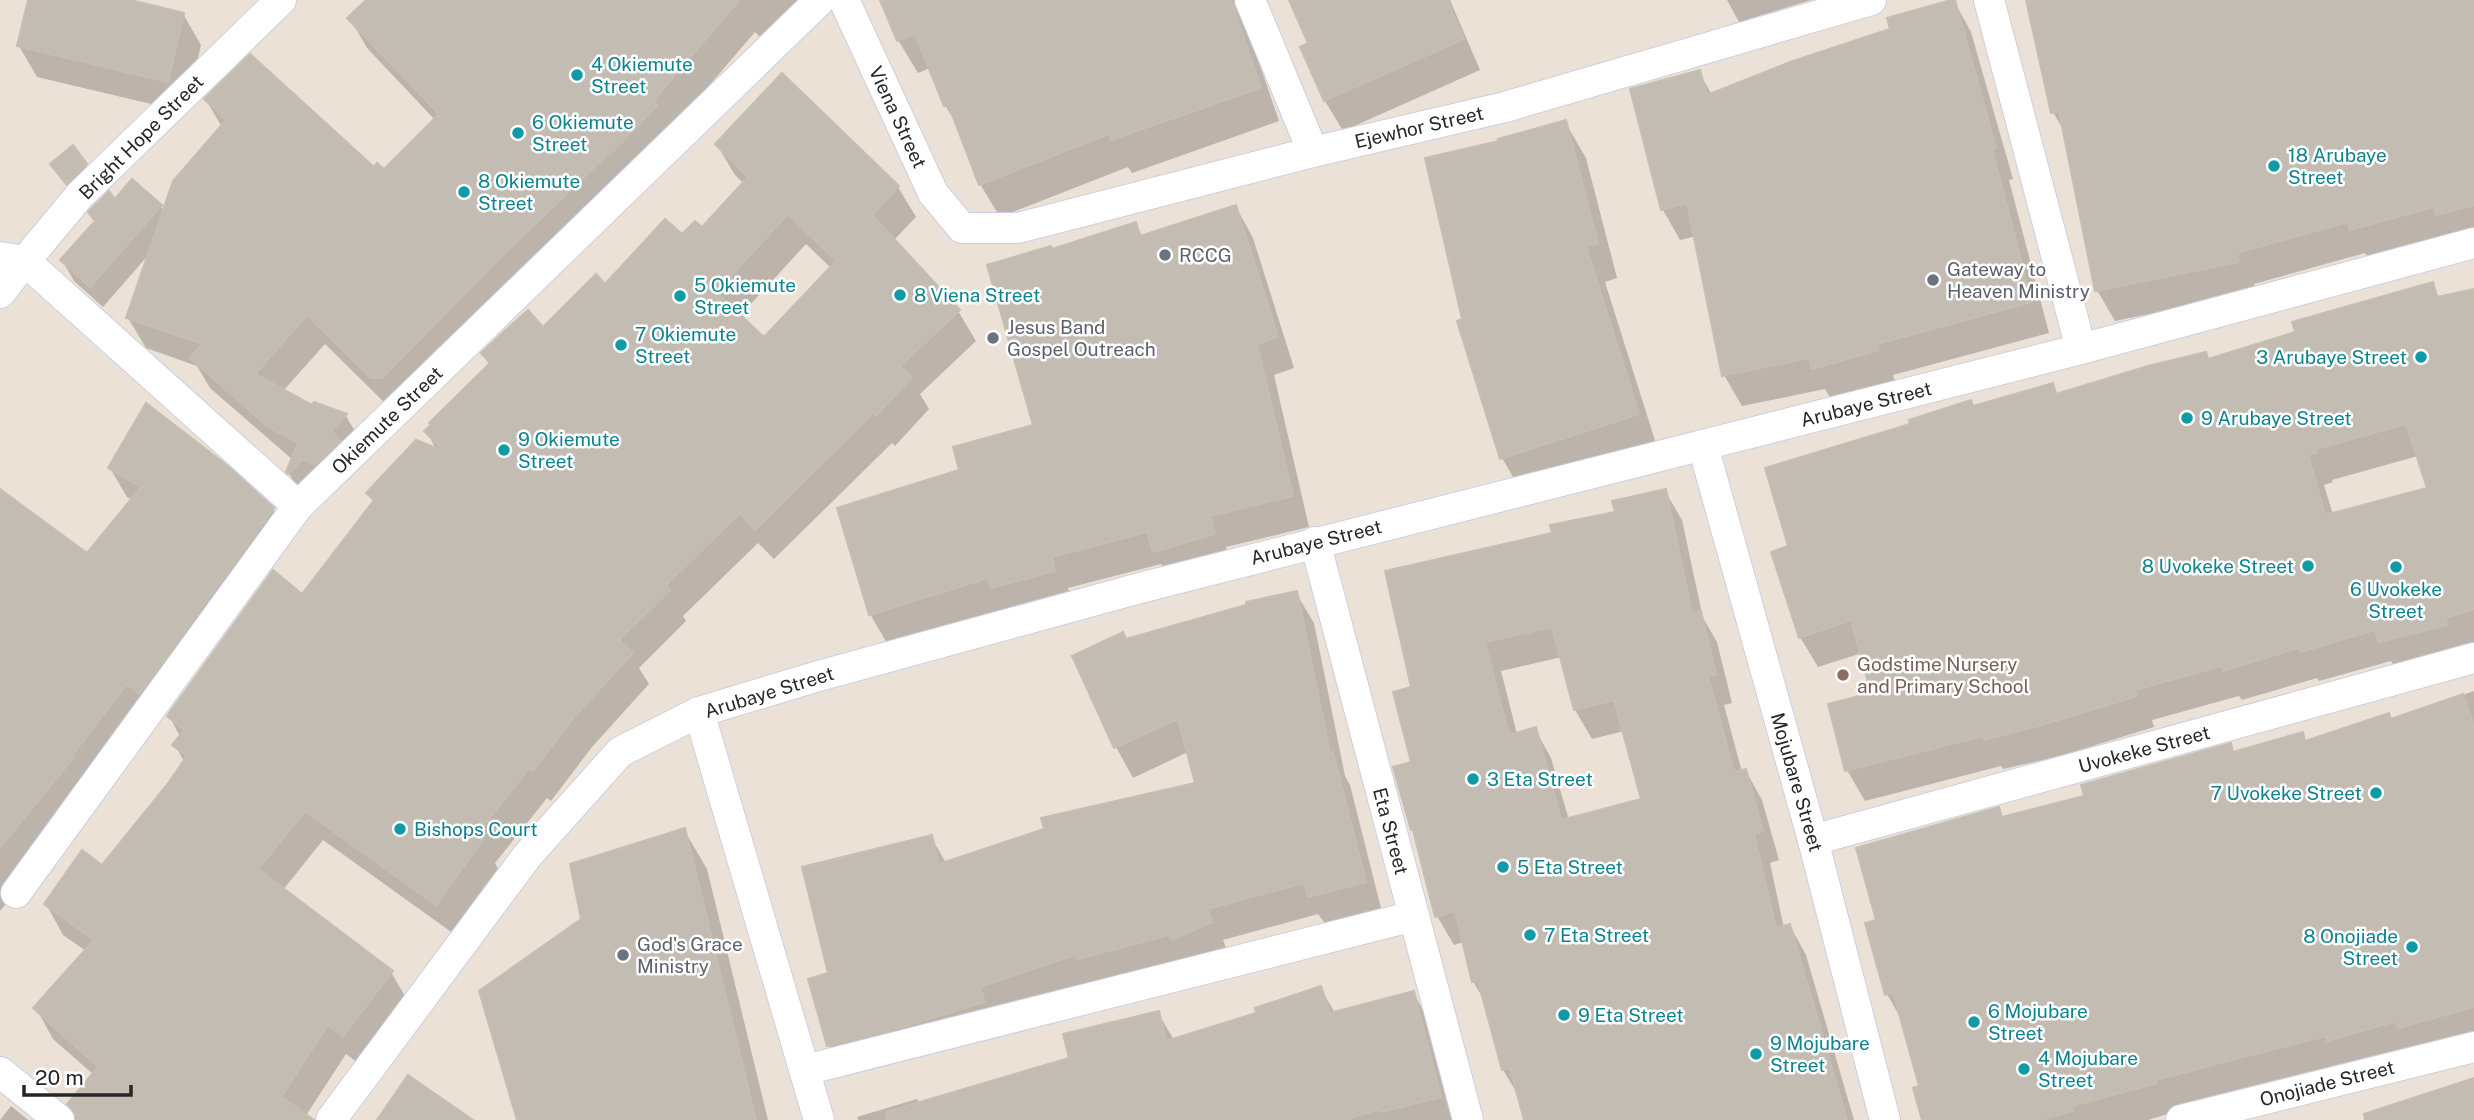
<svg xmlns="http://www.w3.org/2000/svg" width="2474" height="1120" viewBox="0 0 2474 1120" font-family="'Public Sans',sans-serif">
  <rect width="100%" height="100%" fill="#ebe1d6"/>
  <!-- shadow -->
  <g fill="#0003" fill-rule="evenodd">
    <polygon points="30,0 124,0 183,14 201,45 185,112 37,77 19,46"/>
    <polygon points="369,0 832,0 779,56 755,32 670,131 390,408 325,344 283,391 313,408 315,404 346,416 363,445 349,460 356,472 333,494 321,488 306,503 288,472 293,460 210,388 197,366 146,348 128,318 151,252 103,307 74,281 62,260 114,201 161,206 164,212 222,127 206,100 384,172 435,120 367,48 350,18"/>
    <polygon points="882,0 1234,0 1242,13 1279,121 1132,173 1128,167 1000,217 980,184 961,132 945,105 930,68 918,73 898,40"/>
    <polygon points="1291,0 1450,0 1480,70 1343,131 1325,101 1302,48 1310,44"/>
    <polygon points="1727,0 1811,0 1739,22"/>
    <polygon points="2028,0 2474,0 2474,240 2370,261 2365,253 2254,284 2256,292 2115,321 2097,290 2065,133 2053,112"/>
    <polygon points="1954,1 1971,32 2013,179 2009,180 2049,333 1893,375 1895,381 1831,399 1825,389 1742,406 1724,375 1696,236 1680,240 1663,210 1632,91 1699,72 1712,95 1892,31"/>
    <polygon points="1565,122 1586,158 1617,278 1605,282 1658,450 1523,494 1502,458 1464,320 1501,142"/>
    <path d="M717 145 898 187 916 217 893 241 958 311 976 341 920 394 929 409 895 446 892 443 774 559 758 543 683 616 686 621 639 668 649 684 592 747 551 801 547 798 495 863 499 871 454 934 323 840 283 890 391 972 409 1003 361 1065 346 1054 303 1120H78L69 1104 94 1075 53 1039 36 1008 86 951 63 935 46 904 103 867 185 763 175 745 180 736 169 716 302 597 374 503 368 493 437 451 427 432 490 366 483 353 543 330 682 237 702 230 744 184 735 175ZM806 244 831 268 765 340 739 317Z"/>
    <polygon points="52,164 86,165 92,175 73,193"/>
    <polygon points="1236,207 1253,238 1294,368 1274,375 1309,527 1226,547 1231,565 1172,582 1161,564 1068,588 1072,602 1010,618 1005,609 888,645 870,614 961,472 1035,427 1052,251 1135,224 1143,237"/>
    <path d="M2432 284 2440 299 2474 291V645L2398 672 2391 661 2319 681 2317 678 2242 700 2239 696 2152 720 2154 727 2060 756 2003 769 2001 766 1865 801 1847 770 1873 695 1862 653 1818 667 1800 637 1790 547 1973 408 2052 385 2058 395 2206 354 2210 361 2297 334ZM2418 456 2429 490 2333 515 2324 485 2333 482 2332 480Z"/>
    <polygon points="110,468 273,509 289,538 38,866 0,911 0,491 87,556 133,500 127,497"/>
    <path d="M1665 491 1682 520 1703 618 1717 642 1732 703 1724 705 1742 772 1746 771 1762 800 1779 860 1770 863 1784 928 1790 926 1806 955 1854 1120H1526L1520 1098 1503 1070 1485 1002 1473 981 1464 942 1454 945 1437 916 1417 838 1413 830V688L1554 535 1617 514ZM1562 657 1575 710 1592 739 1624 731 1643 800 1569 820 1551 758 1535 729 1517 734 1501 671Z"/>
    <polygon points="1296,593 1314,623 1345,776 1350,785 1382,912 1327,926 1318,914 1223,940 1228,953 1001,1033 916,1058 846,1076 829,1046 810,980 830,974 931,837 946,863 1197,785 1188,752 1133,778 1116,747 1075,656"/>
    <polygon points="2474,691 2474,1043 2257,1088 2148,1120 1924,1120 1922,1087 1904,1024 1887,994 1878,921 1998,809 2004,818 2086,797 2230,745 2235,754 2302,734 2306,742 2392,721"/>
    <polygon points="684,830 707,869 768,1120 523,1120 582,919"/>
    <polygon points="1321,989 1335,1013 1413,993 1432,1025 1456,1120 858,1120 857,1117 917,1099 920,1104 1071,1060 1158,1013 1174,1040 1258,1014"/>
    <polygon points="11,1106 28,1120 0,1120"/>
  </g>
  <!-- building -->
  <g fill="#c2bcb3" stroke="#c6beb0" stroke-width="2" fill-rule="evenodd">
    <polygon points="28,0 131,0 184,13 168,82 17,46"/>
    <polygon points="366,0 739,0 653,101 657,106 609,155 608,154 504,254 382,378 371,378 307,315 255,374 312,405 314,402 347,414 331,431 340,441 315,465 303,459 288,474 286,472 298,443 267,426 190,358 202,344 126,318 173,181 226,120 204,99 250,54 374,167 377,163 384,169 439,114 347,18"/>
    <polygon points="880,0 1231,0 1261,88 1111,140 1109,134 979,185 948,104 944,106 915,34 897,41"/>
    <polygon points="1289,0 1447,0 1464,39 1324,101 1300,47 1308,43"/>
    <polygon points="1951,0 1955,0 1996,148 1992,149 2032,302 1877,344 1879,350 1812,369 1809,358 1722,376 1687,203 1661,210 1630,89 1700,70 1707,95 1790,62 1890,29 1887,18"/>
    <polygon points="2026,0 2474,0 2474,205 2436,215 2434,207 2350,230 2348,222 2237,253 2239,262 2095,291 2059,111 2051,113"/>
    <path d="M782 73 899 186 872 215 960 310 900 366 912 377 876 416 873 413 755 530 740 513 666 585 670 590 619 640 633 653 575 716 533 771 529 768 477 835 483 839 436 905 305 811 258 869 393 971 343 1036 328 1025 281 1097 314 1120H76L75 1113 67 1104 98 1067 33 1008 94 940 44 904 82 850 102 865 166 786 187 756 172 745 184 730 167 716 273 570 302 594 374 500 366 493 416 440 444 451 424 431 431 425 429 423 490 363 481 353 500 335 528 310 543 327 596 274 605 284 665 219 682 234 695 221 702 227 748 177 715 144ZM788 214 836 261 764 337 716 292Z"/>
    <polygon points="1566,120 1598,243 1586,246 1639,414 1500,459 1457,321 1462,319 1425,158 1499,141 1498,139"/>
    <polygon points="73,145 87,164 66,184 50,164"/>
    <polygon points="132,179 162,205 90,287 60,260 95,221 88,212 109,191 115,199"/>
    <polygon points="1236,205 1278,337 1257,344 1293,496 1210,516 1215,534 1153,552 1147,532 1052,557 1055,571 991,588 988,578 869,615 837,508 959,470 953,447 1033,425 987,265 1051,246 1052,249 1136,222 1140,236"/>
    <path d="M2433 282 2437 297 2474 289V609L2445 618 2447 625 2379 642 2375 630 2300 652 2299 648 2223 671 2221 666 2135 690 2137 696 2042 725 1984 740 1983 736 1845 771 1828 704 1871 693 1851 620 1799 638 1771 552 1788 546 1765 468 1910 424 1909 420 1971 400 1973 406 2053 383 2056 394 2148 366 2206 352 2208 359 2295 332 2292 322ZM2406 424 2427 488 2325 515 2308 454 2317 452 2316 449Z"/>
    <polygon points="146,403 228,466 274,508 139,694 127,684 71,757 73,758 0,848 0,489 87,553 141,487 108,468"/>
    <path d="M1666 489 1692 614 1701 611 1716 674 1708 676 1734 772 1746 769 1763 831 1754 834 1776 928 1790 924 1847 1120H1524L1510 1068 1502 1070 1478 981 1472 982 1455 911 1435 917 1413 830H1411L1393 767 1411 762 1393 692 1411 687 1385 571 1552 533 1550 525 1615 512 1612 501ZM1552 627 1574 710 1614 700 1641 799 1561 820 1536 727 1509 735 1485 642Z"/>
    <polygon points="1297,591 1330,753 1333,752 1366,882 1308,897 1304,883 1207,909 1212,922 1172,940 1169,935 1078,959 1077,954 980,987 985,1002 899,1028 827,1046 808,979 828,973 802,867 932,835 939,864 1044,829 1041,818 1195,783 1178,719 1114,748 1072,656 1123,632 1126,639 1246,605 1246,602"/>
    <polygon points="2463,694 2474,726 2474,1007 2398,1028 2396,1021 2327,1041 2326,1036 2239,1058 2156,1080 2157,1083 2072,1106 2073,1111 2039,1120 1922,1120 1913,1088 1919,1086 1893,992 1885,995 1865,923 1876,920 1856,848 1999,807 2002,817 2084,796 2081,785 2231,743 2233,752 2303,732 2305,741 2389,713 2391,719"/>
    <polygon points="685,828 756,1120 517,1120 479,991 581,919 570,864"/>
    <polygon points="1321,986 1330,1013 1414,991 1441,1097 1381,1112 1380,1109 1345,1120 887,1120 886,1112 1069,1058 1063,1034 1159,1011 1166,1041 1256,1013 1255,1008"/>
    <polygon points="408,1075 473,1120 377,1120"/>
    <polygon points="2474,1078 2474,1120 2365,1120 2364,1114"/>
  </g>
  <g fill="none" stroke-linecap="round" stroke-linejoin="round">
    <!-- minor casing -->
    <g stroke="#cbd0e2" stroke-width="32">
      <g id="minor">
        <polyline points="844,0 933,193 962,228 1018,228 1313,152 1505,107 1871,0"/>
        <polyline points="1250,0 1313,152"/>
        <polyline points="1989,0 2081,349"/>
        <polyline points="0,257 25,261 80,195 281,0"/>
        <polyline points="0,293 25,261 298,506"/>
        <polyline points="1703,446 1813,840 1885,1120"/>
        <polyline points="1315,542 1468,1120"/>
        <polyline points="699,712 819,1120"/>
        <polyline points="1813,840 2474,658"/>
        <polyline points="16,893 298,506 820,0"/>
        <polyline points="805,1070 1414,916"/>
        <polyline points="0,1072 59,1120"/>
        <polyline points="331,1120 527,856 620,752 699,712 815,677 1140,588 2081,349 2474,243"/>
        <polyline points="2181,1120 2474,1047"/>
      </g>
    </g>
    <!-- minor -->
    <use href="#minor" stroke="#fff" stroke-width="30"/>
  </g>
  <!-- markers -->
  <g fill="#0f9aa8" stroke="#fff" stroke-width="2.5">
    <circle cx="577" cy="75" r="7"/>
    <circle cx="518" cy="133" r="7"/>
    <circle cx="2274" cy="166" r="7"/>
    <circle cx="464" cy="192" r="7"/>
    <circle cx="900" cy="295" r="7"/>
    <circle cx="680" cy="296" r="7"/>
    <circle cx="621" cy="345" r="7"/>
    <circle cx="2421" cy="357" r="7"/>
    <circle cx="2187" cy="418" r="7"/>
    <circle cx="504" cy="450" r="7"/>
    <circle cx="2308" cy="566" r="7"/>
    <circle cx="2396" cy="567" r="7"/>
    <circle cx="1473" cy="779" r="7"/>
    <circle cx="2376" cy="793" r="7"/>
    <circle cx="400" cy="829" r="7"/>
    <circle cx="1503" cy="867" r="7"/>
    <circle cx="1530" cy="935" r="7"/>
    <circle cx="2412" cy="947" r="7"/>
    <circle cx="1564" cy="1015" r="7"/>
    <circle cx="1974" cy="1022" r="7"/>
    <circle cx="1756" cy="1054" r="7"/>
    <circle cx="2024" cy="1069" r="7"/>
  </g>
  <g fill="#6b7280" stroke="#fff" stroke-width="2.5">
    <circle cx="1165" cy="255" r="7"/>
    <circle cx="1933" cy="280" r="7"/>
    <circle cx="993" cy="338" r="7"/>
    <circle cx="623" cy="955" r="7"/>
  </g>
  <circle fill="#8d6e63" stroke="#fff" stroke-width="2.5" cx="1843" cy="675" r="7"/>
  <g text-anchor="middle" stroke-width="5" stroke-linejoin="round" paint-order="stroke">
    <!-- culture labels -->
    <g font-size="19" fill="#0d838f" stroke="#fff" text-anchor="start">
      <text x="591" y="71">4 Okiemute<tspan x="591" dy="22">Street</tspan></text>
      <text x="532" y="129">6 Okiemute<tspan x="532" dy="22">Street</tspan></text>
      <text x="2288" y="162">18 Arubaye<tspan x="2288" dy="22">Street</tspan></text>
      <text x="478" y="188">8 Okiemute<tspan x="478" dy="22">Street</tspan></text>
      <text x="694" y="292">5 Okiemute<tspan x="694" dy="22">Street</tspan></text>
      <text x="914" y="302">8 Viena Street</text>
      <text x="635" y="341">7 Okiemute<tspan x="635" dy="22">Street</tspan></text>
      <text x="2407" y="364" text-anchor="end">3 Arubaye Street</text>
      <text x="2201" y="425">9 Arubaye Street</text>
      <text x="518" y="446">9 Okiemute<tspan x="518" dy="22">Street</tspan></text>
      <text x="2294" y="573" text-anchor="end">8 Uvokeke Street</text>
      <text x="2396" y="596" text-anchor="middle">6 Uvokeke<tspan x="2396" dy="22">Street</tspan></text>
      <text x="1487" y="786">3 Eta Street</text>
      <text x="2362" y="800" text-anchor="end">7 Uvokeke Street</text>
      <text x="414" y="836">Bishops Court</text>
      <text x="1517" y="874">5 Eta Street</text>
      <text x="1544" y="942">7 Eta Street</text>
      <text x="2398" y="943" text-anchor="end">8 Onojiade<tspan x="2398" dy="22">Street</tspan></text>
      <text x="1988" y="1018">6 Mojubare<tspan x="1988" dy="22">Street</tspan></text>
      <text x="1578" y="1022">9 Eta Street</text>
      <text x="1770" y="1050">9 Mojubare<tspan x="1770" dy="22">Street</tspan></text>
      <text x="2038" y="1065">4 Mojubare<tspan x="2038" dy="22">Street</tspan></text>
    </g>
    <!-- street labels -->
    <g font-size="19" fill="#272727" stroke="#fff">
      <text transform="translate(898 117) rotate(65)" y="7">Viena Street</text>
      <text transform="translate(1419 127) rotate(-13)" y="7">Ejewhor Street</text>
      <text transform="translate(141 137) rotate(-45)" y="7">Bright Hope Street</text>
      <text transform="translate(1866 404) rotate(-14)" y="7">Arubaye Street</text>
      <text transform="translate(387 420) rotate(-44)" y="7">Okiemute Street</text>
      <text transform="translate(1316 542) rotate(-14)" y="7">Arubaye Street</text>
      <text transform="translate(769 692) rotate(-17)" y="7">Arubaye Street</text>
      <text transform="translate(2144 749) rotate(-15)" y="7">Uvokeke Street</text>
      <text transform="translate(1797 782) rotate(74)" y="7">Mojubare Street</text>
      <text transform="translate(1391 831) rotate(75)" y="7">Eta Street</text>
      <text transform="translate(2327 1083) rotate(-14)" y="7">Onojiade Street</text>
    </g>
    <!-- worship labels -->
    <g font-size="19" fill="#5b616d" stroke="#fff" text-anchor="start">
      <text x="1179" y="262">RCCG</text>
      <text x="1947" y="276">Gateway to<tspan x="1947" dy="22">Heaven Ministry</tspan></text>
      <text x="1007" y="334">Jesus Band<tspan x="1007" dy="22">Gospel Outreach</tspan></text>
      <text x="637" y="951">God's Grace<tspan x="637" dy="22">Ministry</tspan></text>
    </g>
    <!-- education labels -->
    <g font-size="19" fill="#785e54" stroke="#fff" text-anchor="start">
      <text x="1857" y="671">Godstime Nursery<tspan x="1857" dy="22">and Primary School</tspan></text>
    </g>
  </g>
  <!-- scale -->
  <path d="M24 1085v10h107v-10" fill="none" stroke="#272727" stroke-width="3.5"/>
  <text x="35" y="1085" font-size="21" fill="#272727" stroke="#ffffff" stroke-width="5" paint-order="stroke">20 m</text>
</svg>
